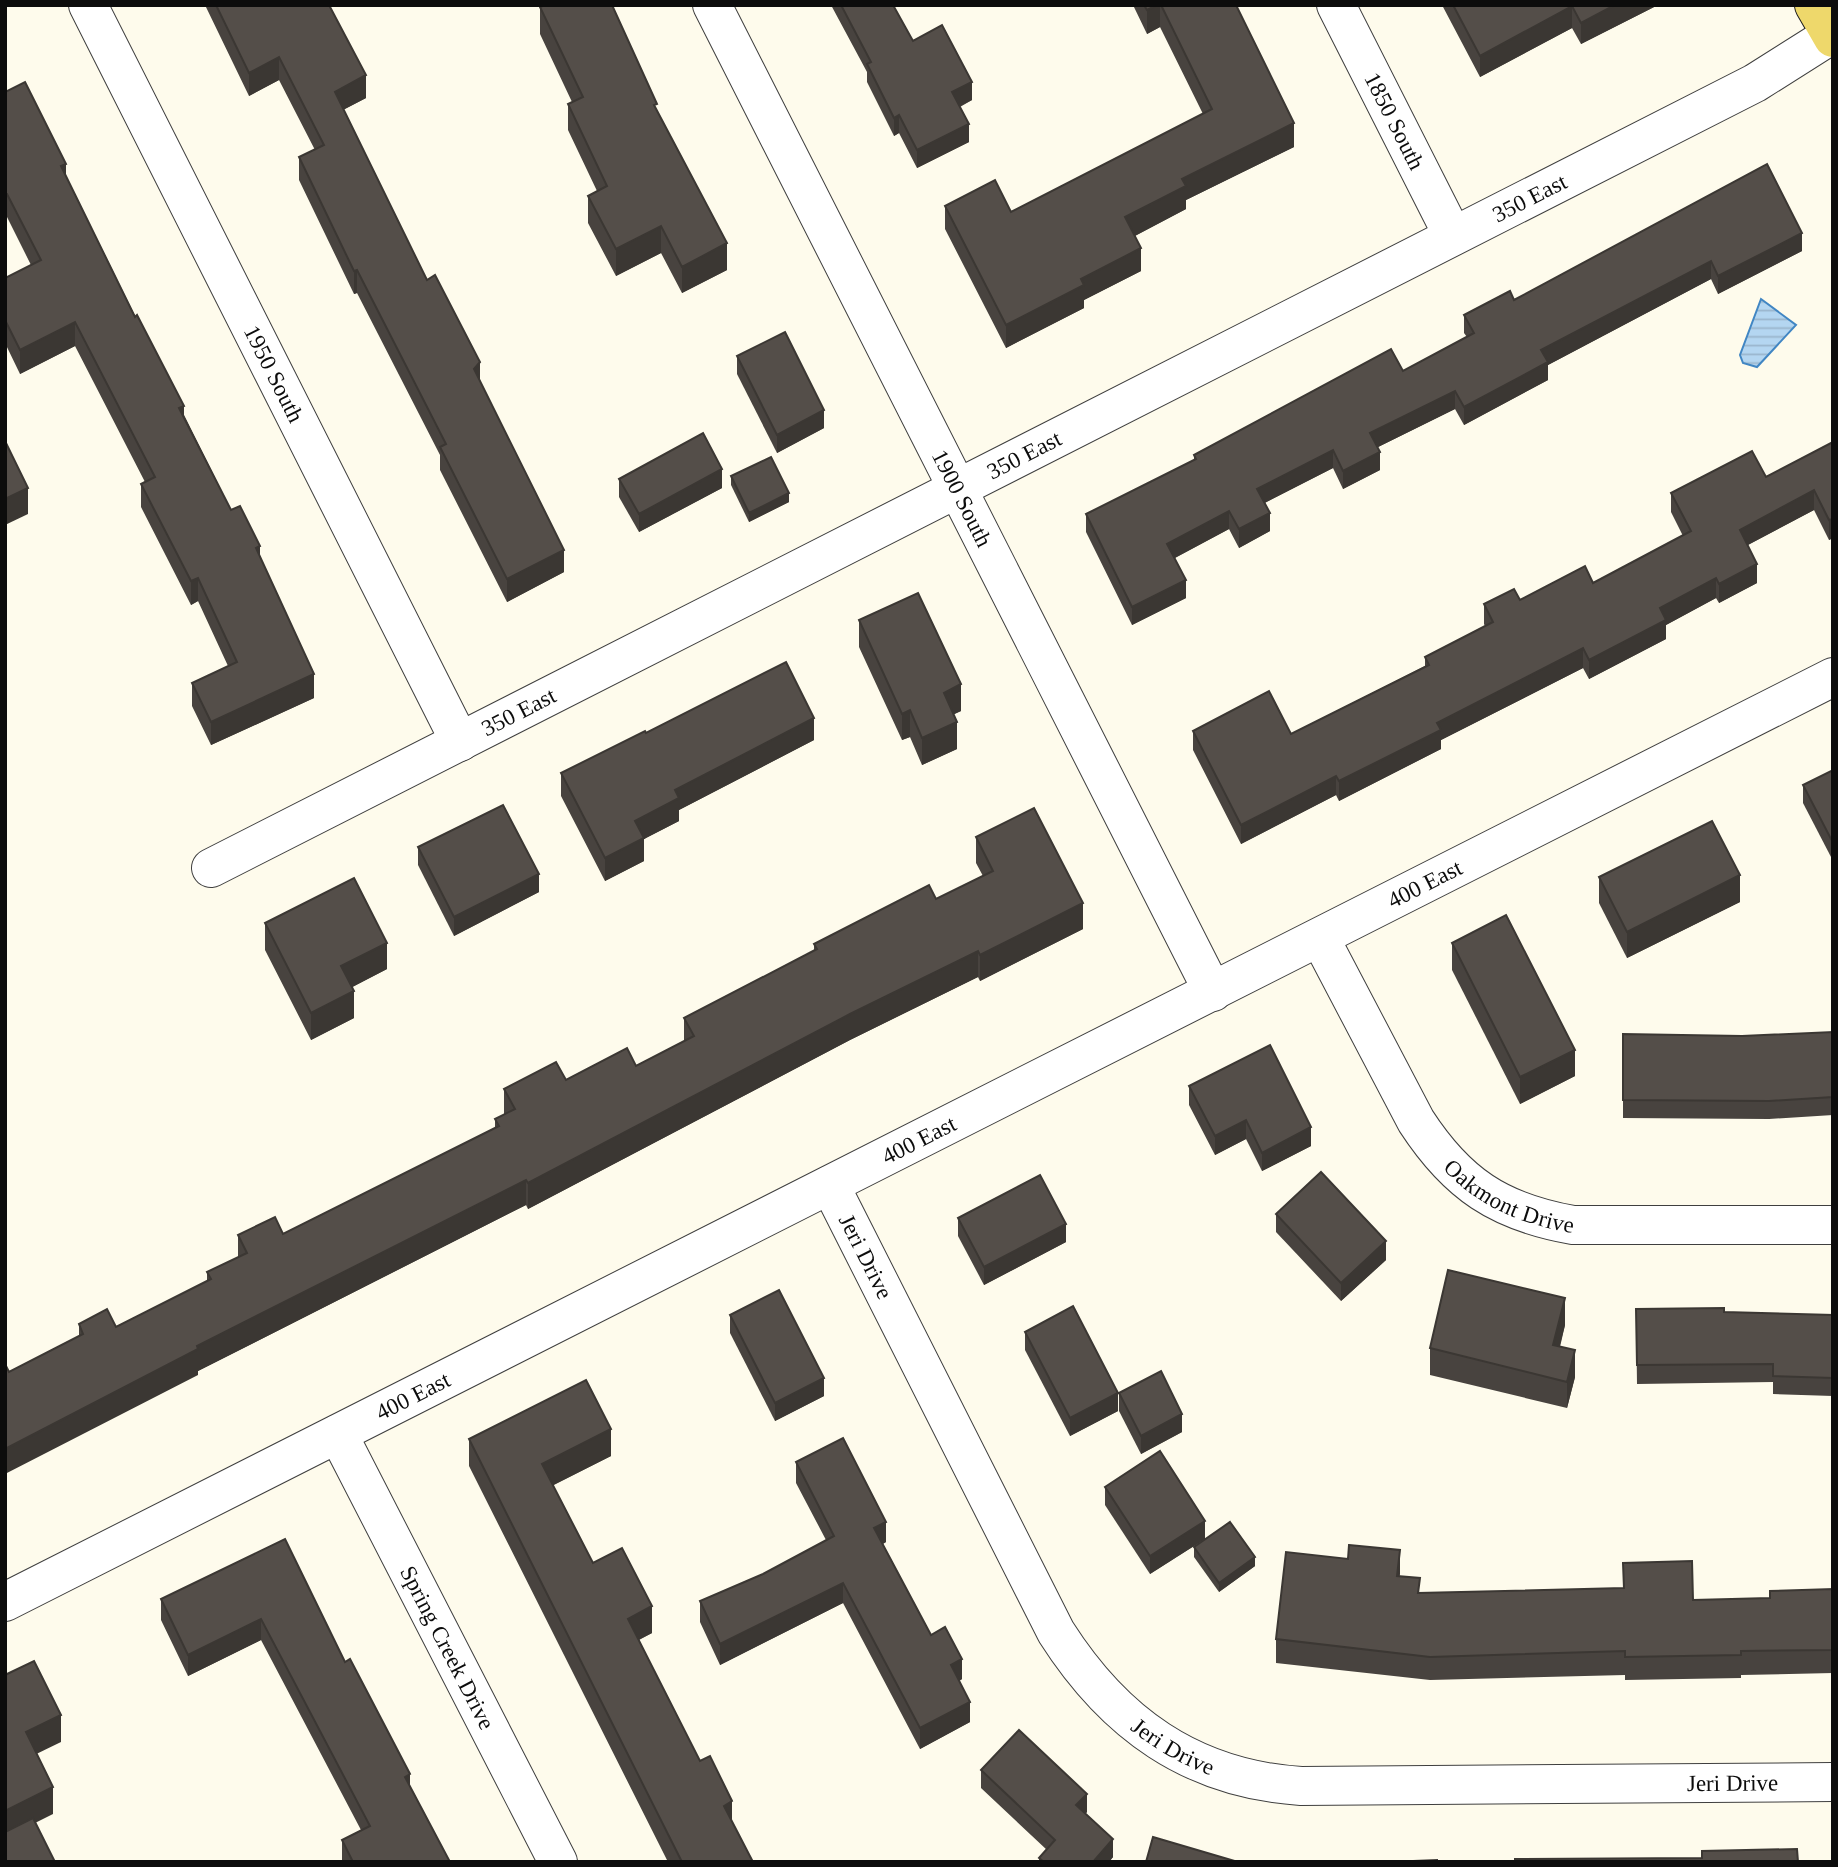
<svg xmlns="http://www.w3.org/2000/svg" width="1838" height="1867" viewBox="0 0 1838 1867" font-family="'Times New Roman',serif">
  <defs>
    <pattern id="water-rules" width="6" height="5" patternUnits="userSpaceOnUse" patternTransform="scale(1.75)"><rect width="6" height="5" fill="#b4d6f1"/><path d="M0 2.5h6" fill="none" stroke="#9ab6cd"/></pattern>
  </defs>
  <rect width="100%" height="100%" fill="#fefbec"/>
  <!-- water -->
  <polygon fill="url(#water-rules)" stroke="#4186c3" stroke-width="2" points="1761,299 1796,325 1757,367 1743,363 1740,355"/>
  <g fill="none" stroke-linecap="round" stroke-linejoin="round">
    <!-- minor casing -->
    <g stroke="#3f3f3f" stroke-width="40">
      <g id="minor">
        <path id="s1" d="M88 5 460 742"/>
        <path id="s2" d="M712 5 1213 992"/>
        <path id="s3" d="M1336 5 1453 236"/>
        <path id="s4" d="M211 868 1755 83 1831 35"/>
        <path id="s5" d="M1320 938 1416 1121C1457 1184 1499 1212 1573 1225H1833"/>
        <path id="s6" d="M830 1185 1056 1632C1114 1723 1191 1779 1301 1786L1833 1782"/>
        <path id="s7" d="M338 1434 558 1862"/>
        <path id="s8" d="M5 1602 1833 677"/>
      </g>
    </g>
    <!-- major casing -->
    <g stroke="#1d1d1d" stroke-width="40">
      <polyline id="major" points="1814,5 1833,38"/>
    </g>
    <!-- minor -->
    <use href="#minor" stroke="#fff" stroke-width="38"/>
    <!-- major -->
    <use href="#major" stroke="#eed86b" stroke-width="38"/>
  </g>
  <!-- wall -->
  <g fill="#48433f">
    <polygon points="205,5 329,5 366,98 343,110 427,280 480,381 564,572 507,602 440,470 440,455 357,293 354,294 299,180 299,157 315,150 279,80 249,96"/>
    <polygon points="831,5 893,5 913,41 972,100 960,107 969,142 917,168 899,133 894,136 867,82 867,72"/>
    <polygon points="1133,5 1236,5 1294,147 1186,200 1186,209 1135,236 1141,271 1084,300 1084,308 1006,348 945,229 945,206 1011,212 1203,114 1160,27 1147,34"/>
    <polygon points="1442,5 1658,5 1581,44 1572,28 1480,77"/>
    <polygon points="540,7 657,112 727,270 682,293 661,253 616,276 588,223 588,196 597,191 568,130 568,104 572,102 540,34"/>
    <polygon points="5,92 66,176 231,510 260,559 314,698 211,745 192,706 192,683 228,666 198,601 191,605 141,507 141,484 145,482 75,346 20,374 5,343 5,278 31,265 7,217 5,218"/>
    <polygon points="1767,164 1802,251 1718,294 1711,279 1548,365 1548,380 1464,425 1455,409 1378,447 1380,470 1343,489 1333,468 1264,503 1270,531 1239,548 1229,529 1175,558 1186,598 1132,625 1086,532 1086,514 1194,460 1194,455 1403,371 1467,337 1464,333 1464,315 1514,300"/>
    <polygon points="737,356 824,428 777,453 737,374"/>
    <polygon points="1833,442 1833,538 1829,540 1814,510 1748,545 1757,583 1719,603 1716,598 1666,625 1666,639 1589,679 1583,668 1441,740 1441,749 1339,801 1336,795 1241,844 1193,750 1193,731 1291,734 1425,666 1425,657 1485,626 1484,624 1484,604 1520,600 1593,583 1683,536 1671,512 1671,493 1766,477"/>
    <polygon points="731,476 789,502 749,522 731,485"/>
    <polygon points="619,479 722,488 639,532 619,497"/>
    <polygon points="859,620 961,711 954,714 957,749 922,765 910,737 902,740 859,647"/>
    <polygon points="646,733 814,740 679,810 679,821 644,839 644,861 605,881 561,796 561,773"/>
    <polygon points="1833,770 1833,856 1831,857 1803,803 1803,785"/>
    <polygon points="976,837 1083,929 980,981 978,977 850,1040 528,1209 526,1205 198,1371 198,1375 9,1372 79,1336 79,1324 116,1327 207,1281 207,1272 238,1258 238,1235 283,1234 495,1128 495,1119 504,1115 504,1089 566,1080 636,1066 684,1041 684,1018 814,951 814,944 936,899 983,876 976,863"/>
    <polygon points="418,847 539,892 454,936 418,865"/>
    <polygon points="1599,877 1740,902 1627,958 1599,903"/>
    <polygon points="265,923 387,969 352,987 354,1018 311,1040 265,950"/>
    <polygon points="1452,943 1575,1076 1520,1104 1452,970"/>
    <polygon points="1833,1032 1833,1115 1769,1119 1623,1118 1623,1034 1742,1036"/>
    <polygon points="1189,1086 1311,1146 1262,1171 1246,1139 1215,1155 1189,1105"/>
    <polygon points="1276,1214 1386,1260 1341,1301 1276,1232"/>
    <polygon points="958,1218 1066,1242 984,1285 958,1236"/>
    <polygon points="1636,1309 1833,1315 1833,1396 1773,1394 1773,1382 1637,1384"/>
    <polygon points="730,1315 824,1396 775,1421 730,1333"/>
    <polygon points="1565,1325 1560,1347 1575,1377 1567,1408 1430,1375 1430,1348"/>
    <polygon points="1025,1332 1118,1411 1070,1436 1025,1350"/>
    <polygon points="1119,1393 1182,1432 1141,1454 1119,1411"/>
    <polygon points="469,1439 611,1456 553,1485 593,1563 652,1633 639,1640 700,1761 753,1862 668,1862 469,1466"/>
    <polygon points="796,1462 886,1542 883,1544 931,1635 962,1679 959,1681 970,1722 920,1749 843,1603 720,1665 700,1622 700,1601 763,1574 826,1540 796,1483"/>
    <polygon points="1105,1487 1205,1539 1150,1574 1105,1505"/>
    <polygon points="285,1539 345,1662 450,1862 342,1862 342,1840 361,1830 261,1640 188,1676 161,1620 161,1599"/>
    <polygon points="1194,1547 1255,1566 1219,1592 1194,1557"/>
    <polygon points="1348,1559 1399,1576 1420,1593 1623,1588 1623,1563 1693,1600 1770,1598 1833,1589 1833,1673 1741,1675 1741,1678 1625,1680 1625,1675 1430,1680 1276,1663 1276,1639"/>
    <polygon points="981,1770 1087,1812 1085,1814 1113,1857 1109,1862 1039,1862 1039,1858 1047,1850 981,1788"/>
  </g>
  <!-- shaded-wall -->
  <g fill="#3b3733">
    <polygon points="1157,5 1160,5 1160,27 1147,34 1147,10"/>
    <polygon points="1615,5 1658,5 1581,44 1581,23"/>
    <polygon points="1572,6 1572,28 1480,77 1480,56"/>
    <polygon points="279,57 279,80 249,96 249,73"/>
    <polygon points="366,75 366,98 335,114 335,92"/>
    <polygon points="972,82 972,100 952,110 952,92"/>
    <polygon points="899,115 899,133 894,136 894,118"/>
    <polygon points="1294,123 1294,147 1186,200 1186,209 1125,241 1125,217 1182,179"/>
    <polygon points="969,124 969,142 917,168 917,150"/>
    <polygon points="66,164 66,187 61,166"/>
    <polygon points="5,194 7,194 7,217 5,218"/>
    <polygon points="661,226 661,253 616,276 616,249"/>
    <polygon points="1802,233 1802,251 1718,294 1718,276"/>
    <polygon points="727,243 727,270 682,293 682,267"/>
    <polygon points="1141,248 1141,271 1084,300 1084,308 1006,348 1006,325 1081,279"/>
    <polygon points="1711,261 1711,279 1548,365 1548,380 1464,425 1464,407 1541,350"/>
    <polygon points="357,270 357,293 354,294 354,271"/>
    <polygon points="75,322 75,346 20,374 20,350"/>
    <polygon points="480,362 480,385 474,369"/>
    <polygon points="1455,391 1455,409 1370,451 1370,433"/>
    <polygon points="184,406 184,429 179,408"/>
    <polygon points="824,410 824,428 777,453 777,435"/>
    <polygon points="1333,450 1333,468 1257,507 1257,489"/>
    <polygon points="1380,452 1380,470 1343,489 1343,471"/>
    <polygon points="722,469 722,488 639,532 639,514"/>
    <polygon points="28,488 28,514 5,525 5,499"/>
    <polygon points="1814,490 1814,510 1740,549 1740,530"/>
    <polygon points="789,493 789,502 749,522 749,513"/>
    <polygon points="1229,511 1229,529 1167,562 1167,544"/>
    <polygon points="1270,513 1270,531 1239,548 1239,529"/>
    <polygon points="1833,519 1833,538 1829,540 1829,520"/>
    <polygon points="260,546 260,569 256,548"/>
    <polygon points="564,550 564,572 507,602 507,579"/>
    <polygon points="1757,564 1757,583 1719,603 1719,584"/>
    <polygon points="198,578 198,601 191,605 191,581"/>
    <polygon points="1716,578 1716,598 1666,625 1666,639 1589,679 1589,660 1660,608"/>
    <polygon points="1186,580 1186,598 1132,625 1132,607"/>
    <polygon points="1583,648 1583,668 1441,740 1441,749 1339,801 1339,781 1437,723"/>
    <polygon points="314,674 314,698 211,745 211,722"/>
    <polygon points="961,684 961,711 944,719 944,693"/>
    <polygon points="910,710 910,737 902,740 902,714"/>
    <polygon points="814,718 814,740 679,810 679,821 644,839 644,861 605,881 605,858 635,821 675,790"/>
    <polygon points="957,722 957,749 922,765 922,738"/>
    <polygon points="1336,776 1336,795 1241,844 1241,825"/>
    <polygon points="1833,838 1833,856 1831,857 1831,839"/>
    <polygon points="539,874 539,892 454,936 454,917"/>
    <polygon points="1740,875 1740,902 1627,958 1627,932"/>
    <polygon points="1083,903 1083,929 980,981 980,955"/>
    <polygon points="387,943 387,969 341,993 341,966"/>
    <polygon points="978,951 978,977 850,1040 528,1209 528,1183 850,1014"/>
    <polygon points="354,991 354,1018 311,1040 311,1013"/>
    <polygon points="1575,1050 1575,1076 1520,1104 1520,1077"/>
    <polygon points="1246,1120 1246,1139 1215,1155 1215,1136"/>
    <polygon points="1311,1127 1311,1146 1262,1171 1262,1153"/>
    <polygon points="526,1180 526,1205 198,1371 198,1375 5,1474 5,1449 197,1346"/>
    <polygon points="1066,1224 1066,1242 984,1285 984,1267"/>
    <polygon points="1386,1241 1386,1260 1341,1301 1341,1283"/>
    <polygon points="1565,1298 1565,1325 1553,1372 1553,1345"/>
    <polygon points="1575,1350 1575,1377 1567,1408 1567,1382"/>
    <polygon points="824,1378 824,1396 775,1421 775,1403"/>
    <polygon points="1118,1393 1118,1411 1070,1436 1070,1418"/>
    <polygon points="1182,1414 1182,1432 1141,1454 1141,1436"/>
    <polygon points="611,1429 611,1456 542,1491 542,1464"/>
    <polygon points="1205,1521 1205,1539 1150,1574 1150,1556"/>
    <polygon points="886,1522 886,1542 874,1548 874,1528"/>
    <polygon points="1400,1550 1400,1574 1397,1600 1397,1576"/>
    <polygon points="1255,1557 1255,1566 1219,1592 1219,1583"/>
    <polygon points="843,1583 843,1603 720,1665 720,1644"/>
    <polygon points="652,1606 652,1633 628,1645 628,1619"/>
    <polygon points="261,1619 261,1640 188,1676 188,1655"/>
    <polygon points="962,1659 962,1679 951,1686 951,1665"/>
    <polygon points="970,1702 970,1722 920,1749 920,1728"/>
    <polygon points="61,1715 61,1742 26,1759 26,1732"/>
    <polygon points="410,1774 410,1795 405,1777"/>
    <polygon points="53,1787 53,1814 5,1838 5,1811"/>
    <polygon points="1087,1794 1087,1812 1076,1823 1076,1805"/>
    <polygon points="732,1801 732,1828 724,1806"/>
    <polygon points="1113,1839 1113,1857 1109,1862 1093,1862"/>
  </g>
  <!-- building -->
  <g fill="#544e49" stroke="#3b3733" stroke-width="2">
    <polygon points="216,5 329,5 366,75 335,92 427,280 435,275 480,362 474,369 564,550 507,579 440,447 446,444 357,270 354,271 299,157 324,145 279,57 249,73"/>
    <polygon points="545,5 612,5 657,104 654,105 727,243 682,267 661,226 616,249 588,196 607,186 568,104 583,97 540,7"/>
    <polygon points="841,5 893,5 913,41 942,25 972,82 952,92 969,124 917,150 899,115 894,118 867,64 871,62"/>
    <polygon points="1144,5 1157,5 1147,10"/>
    <polygon points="1161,5 1236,5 1294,123 1182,179 1186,186 1125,217 1141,248 1081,279 1084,285 1006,325 945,206 995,180 1011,212 1212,109"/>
    <polygon points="1453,5 1615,5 1581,23 1572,6 1480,56"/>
    <polygon points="25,82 66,164 61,166 135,317 137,315 184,406 179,408 231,510 240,506 260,546 256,548 314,674 211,722 192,683 237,662 198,578 191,581 141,484 155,477 75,322 20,350 5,320 5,278 41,260 7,194 5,194 5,92"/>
    <polygon points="1767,164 1802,233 1718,276 1711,261 1541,350 1548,362 1464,407 1455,391 1370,433 1380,452 1343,471 1333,450 1257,489 1270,513 1239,529 1229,511 1167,544 1186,580 1132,607 1086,514 1196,459 1194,455 1391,349 1403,371 1474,333 1464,315 1510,291 1514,300"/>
    <polygon points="785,332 824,410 777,435 737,356"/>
    <polygon points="703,433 722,469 639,514 619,479"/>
    <polygon points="5,441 28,488 5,499"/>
    <polygon points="1833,442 1833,519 1829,520 1814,490 1740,530 1757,564 1719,584 1716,578 1660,608 1666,620 1589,660 1583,648 1437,723 1441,730 1339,781 1336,776 1241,825 1193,731 1269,691 1291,734 1429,665 1425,657 1493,622 1484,604 1514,589 1520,600 1585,566 1593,583 1691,531 1671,493 1752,451 1766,477"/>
    <polygon points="771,457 789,493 749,513 731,476"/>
    <polygon points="918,593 961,684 944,693 957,722 922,738 910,710 902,714 859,620"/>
    <polygon points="786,662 814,718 675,790 679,798 635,821 644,838 605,858 561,773 645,731 646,733"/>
    <polygon points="1833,770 1833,838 1831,839 1803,785"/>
    <polygon points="503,805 539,874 454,917 418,847"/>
    <polygon points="1034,808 1083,903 980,955 978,951 850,1014 528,1183 526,1180 197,1346 198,1349 5,1449 5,1364 9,1372 83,1334 79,1324 107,1309 116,1327 211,1279 207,1272 247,1253 238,1235 275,1217 283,1234 499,1126 495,1119 515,1109 504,1089 556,1062 566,1080 627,1048 636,1066 694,1036 684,1018 817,949 814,944 929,885 936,899 993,871 976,837"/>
    <polygon points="1712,821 1740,875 1627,932 1599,877"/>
    <polygon points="354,878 387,943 341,966 354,991 311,1013 265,923"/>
    <polygon points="1506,915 1575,1050 1520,1077 1452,943"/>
    <polygon points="1833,1032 1833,1097 1769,1101 1623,1100 1623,1034 1742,1036"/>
    <polygon points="1270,1045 1311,1127 1262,1153 1246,1120 1215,1136 1189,1086"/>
    <polygon points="1321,1172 1386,1241 1341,1283 1276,1214"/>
    <polygon points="1040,1175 1066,1224 984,1267 958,1218"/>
    <polygon points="1448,1270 1565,1298 1553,1345 1575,1350 1567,1382 1430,1348"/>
    <polygon points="779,1290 824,1378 775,1403 730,1315"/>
    <polygon points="1073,1306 1118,1393 1070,1418 1025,1332"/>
    <polygon points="1724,1308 1724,1312 1833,1315 1833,1378 1773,1376 1773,1364 1637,1365 1636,1309"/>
    <polygon points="1161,1371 1182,1414 1141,1436 1119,1393"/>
    <polygon points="586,1380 611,1429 542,1464 593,1563 622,1548 652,1606 628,1619 700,1761 710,1756 732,1801 724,1806 753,1862 682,1862 469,1439"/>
    <polygon points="843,1438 886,1522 874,1528 931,1635 945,1627 962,1659 951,1665 970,1702 920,1728 843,1583 720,1644 700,1601 763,1574 834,1536 796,1462"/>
    <polygon points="1160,1451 1205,1521 1150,1556 1105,1487"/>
    <polygon points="1230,1522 1255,1557 1219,1583 1194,1547"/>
    <polygon points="285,1539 345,1662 350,1659 410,1774 405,1777 450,1862 353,1862 342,1840 370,1826 261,1619 188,1655 161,1599"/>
    <polygon points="1349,1545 1400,1550 1397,1576 1420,1578 1418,1593 1624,1588 1623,1563 1692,1561 1693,1600 1770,1598 1770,1591 1833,1589 1833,1650 1741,1651 1741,1655 1625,1657 1625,1651 1430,1657 1276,1639 1286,1552 1348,1559"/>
    <polygon points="34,1661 61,1715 26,1732 53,1787 5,1811 5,1675"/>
    <polygon points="1019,1730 1087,1794 1076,1805 1113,1839 1093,1862 1044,1862 1039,1858 1055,1840 981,1770"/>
    <polygon points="33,1818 55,1862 5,1862 5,1832"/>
    <polygon points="1153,1837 1238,1862 1146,1862"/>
    <polygon points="1797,1849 1798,1862 1515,1862 1515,1859 1702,1858 1702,1851"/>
    <polygon points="1437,1860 1437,1862 1388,1862"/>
  </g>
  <g text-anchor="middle" stroke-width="7" stroke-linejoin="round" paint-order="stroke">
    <!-- street labels -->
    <g font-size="23" fill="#0c0c0c" stroke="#fff">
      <text dy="8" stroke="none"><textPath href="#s3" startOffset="130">1850 South</textPath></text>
      <text dy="8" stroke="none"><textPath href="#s4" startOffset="1479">350 East</textPath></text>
      <text dy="8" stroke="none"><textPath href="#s1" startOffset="413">1950 South</textPath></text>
      <text dy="8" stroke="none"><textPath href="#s4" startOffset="912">350 East</textPath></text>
      <text dy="8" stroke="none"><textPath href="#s2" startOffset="553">1900 South</textPath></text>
      <text dy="8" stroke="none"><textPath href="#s4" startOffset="345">350 East</textPath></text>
      <text dy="8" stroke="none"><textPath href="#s8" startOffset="1591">400 East</textPath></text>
      <text dy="8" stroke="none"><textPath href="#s8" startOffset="1024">400 East</textPath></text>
      <text dy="8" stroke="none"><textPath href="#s5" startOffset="331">Oakmont Drive</textPath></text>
      <text dy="8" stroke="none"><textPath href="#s6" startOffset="80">Jeri Drive</textPath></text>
      <text dy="8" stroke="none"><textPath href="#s8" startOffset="457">400 East</textPath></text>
      <text dy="8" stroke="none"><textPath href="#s7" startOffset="240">Spring Creek Drive</textPath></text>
      <text dy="8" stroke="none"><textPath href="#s6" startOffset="667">Jeri Drive</textPath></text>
      <text dy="8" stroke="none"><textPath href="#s6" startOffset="1234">Jeri Drive</textPath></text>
    </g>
  </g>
  <!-- border -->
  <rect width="1838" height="1867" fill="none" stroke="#0c0c0c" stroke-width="14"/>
</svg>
